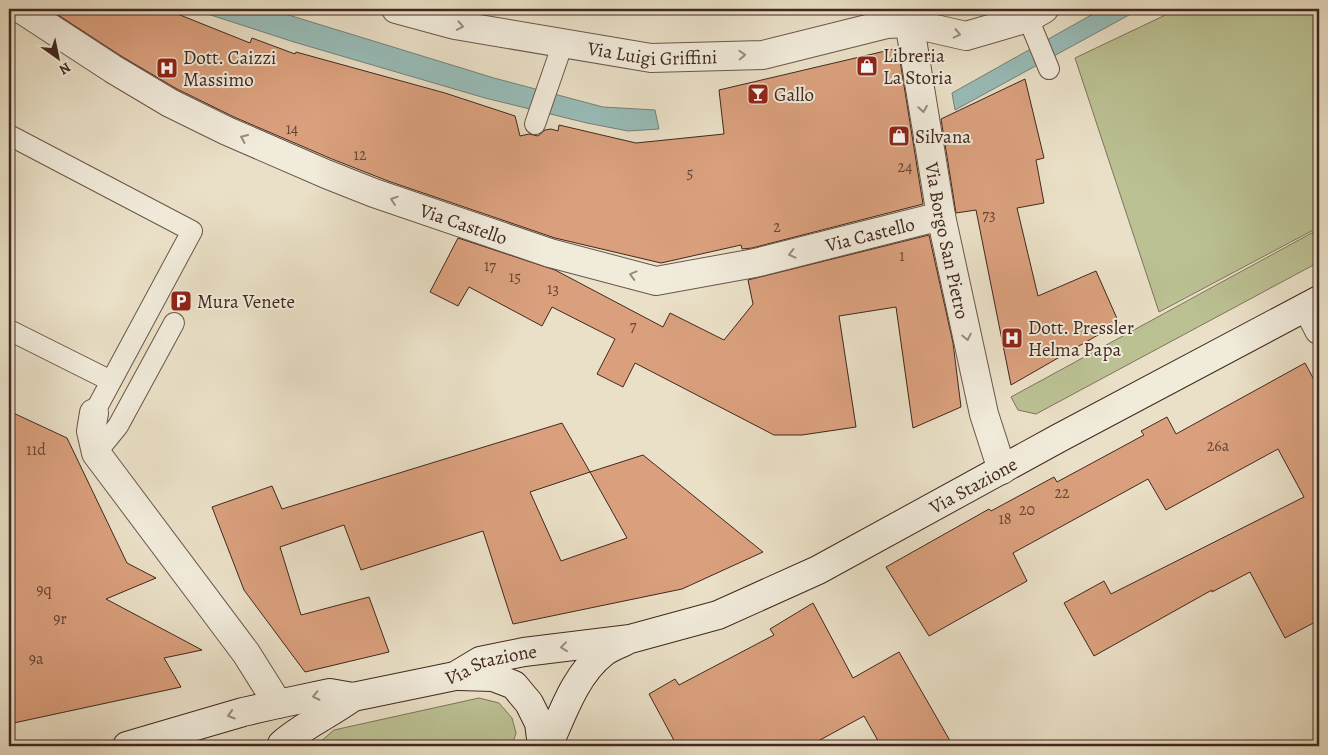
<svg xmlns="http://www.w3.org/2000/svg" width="1328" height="755" viewBox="0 0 1328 755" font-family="Alegreya,serif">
  <rect width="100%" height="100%" fill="#eae0c7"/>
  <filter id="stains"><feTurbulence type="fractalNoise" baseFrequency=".004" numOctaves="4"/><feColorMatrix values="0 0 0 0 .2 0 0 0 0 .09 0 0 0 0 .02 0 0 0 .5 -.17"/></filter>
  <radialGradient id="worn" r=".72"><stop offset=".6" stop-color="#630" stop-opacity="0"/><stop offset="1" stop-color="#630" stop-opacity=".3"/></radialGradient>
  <!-- green -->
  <g fill="#bbc193" stroke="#7e7459">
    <polygon points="1178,9 1319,9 1319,227 1159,312 1075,58"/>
    <polygon points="1319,229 1319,262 1036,414 1018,410 1011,397"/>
    <polygon points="479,698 499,703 512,718 516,733 512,746 317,746 319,743 334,730"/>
  </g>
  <!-- water -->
  <g fill="#98bdb9" stroke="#75817b">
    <polygon points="192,9 269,9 494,78 603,107 655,110 659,129 628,131 587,123 485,98 294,42"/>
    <polygon points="1102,9 1140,9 955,110 952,93"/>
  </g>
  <!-- building -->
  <g fill="#daa07d" stroke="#41281f" fill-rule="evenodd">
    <polygon points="49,9 165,9 250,43 252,38 295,54 296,52 445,93 515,116 520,136 529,134 538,136 545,130 551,129 558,131 559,125 636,143 724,134 719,90 898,48 923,204 752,248 742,249 741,245 661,263 555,238 388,181 332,159 234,117 177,89 121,56"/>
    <polygon points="1025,79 1044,158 1036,160 1044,203 1017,208 1038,296 1096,271 1119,323 1011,385 976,210 956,213 941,119"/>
    <polygon points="929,235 953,343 961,407 913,428 896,307 839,316 856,427 802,435 774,435 635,363 623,387 597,374 615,339 552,307 542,326 469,287 458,306 430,292 458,238 555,270 663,327 670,313 724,340 753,304 748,280"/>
    <polygon points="1305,363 1319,389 1319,620 1285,638 1250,572 1212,592 1212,590 1094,656 1064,603 1104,581 1111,594 1304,497 1278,449 1166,510 1148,479 1013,553 1027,581 929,636 886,567 989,509 991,511 1054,477 1057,482 1144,435 1141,431 1167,417 1176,434"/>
    <polygon points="9,411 67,438 127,563 156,578 106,599 202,650 164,658 181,687 9,724"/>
    <path d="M562 423 590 472 643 455 763 552 682 589 513 624 483 531 361 570 344 525 280 547 301 615 369 597 389 652 305 672 244 590 212 507 272 486 282 509ZM590 472 627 538 561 561 530 492Z"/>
    <polygon points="813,603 853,678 899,652 953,746 881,746 864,716 809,746 677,746 649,694 675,679 679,685 774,635 770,629"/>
  </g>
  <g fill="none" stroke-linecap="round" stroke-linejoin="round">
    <!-- lane casing -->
    <g stroke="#6b5649" stroke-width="22">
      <g id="lane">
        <polyline points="1028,18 1049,69"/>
        <polyline points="535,124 563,43"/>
        <polyline points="9,135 192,231 94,413"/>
        <polyline points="9,330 111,381"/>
        <polyline points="96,453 118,426 174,323"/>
      </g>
    </g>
    <!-- street casing -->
    <g stroke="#6b5649" stroke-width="30">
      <g id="street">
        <path id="s1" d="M21 9 113 69 170 103 227 131 326 174 374 193 550 253 656 281 755 263 941 216"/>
        <path id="s2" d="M396 9 455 25 651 58 763 55 887 24 909 23 966 36 1028 18 1044 9"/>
        <path id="s3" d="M907 9 941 216 984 414 1002 470"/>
        <polyline points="1307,307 1319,330"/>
        <polyline points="94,413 91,431 96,453 246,653 278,704"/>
      </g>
    </g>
    <!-- secondary casing -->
    <g stroke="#41281f" stroke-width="30">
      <g id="secondary">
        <polyline points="459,676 493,677 514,685 529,703 539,723 542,746"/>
        <path d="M282 744C304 725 330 714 353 697"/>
        <path id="s4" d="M127 746 243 712 278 704 330 693 353 697 455 676 480 661 524 652 630 639 718 615 818 570 1059 438 1319 300"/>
        <path d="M548 746C562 715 575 675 603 653 609 648 617 645 624 642"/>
      </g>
    </g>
    <!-- lane -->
    <use href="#lane" stroke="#f1ebdb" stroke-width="20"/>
    <!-- street -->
    <use href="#street" stroke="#f1ebdb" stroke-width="28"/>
    <!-- secondary -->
    <use href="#secondary" stroke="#f1ebdb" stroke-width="28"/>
  </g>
  <!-- one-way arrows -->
  <defs><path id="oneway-chevron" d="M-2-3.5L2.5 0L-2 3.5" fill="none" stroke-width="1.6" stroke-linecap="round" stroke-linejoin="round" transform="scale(1.25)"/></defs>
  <g stroke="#998a7d">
    <use href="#oneway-chevron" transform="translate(460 26) rotate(11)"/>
    <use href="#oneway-chevron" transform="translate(957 34) rotate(13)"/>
    <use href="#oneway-chevron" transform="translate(742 55) rotate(-2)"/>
    <use href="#oneway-chevron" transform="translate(923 109) rotate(81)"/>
    <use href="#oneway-chevron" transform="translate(244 138) rotate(-156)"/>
    <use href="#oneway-chevron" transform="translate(394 200) rotate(-161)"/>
    <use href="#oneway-chevron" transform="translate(792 254) rotate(166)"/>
    <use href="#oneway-chevron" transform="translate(633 275) rotate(-165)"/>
    <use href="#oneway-chevron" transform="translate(967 337) rotate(78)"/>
    <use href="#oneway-chevron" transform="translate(564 647) rotate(173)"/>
    <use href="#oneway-chevron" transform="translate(316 696) rotate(168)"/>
    <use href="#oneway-chevron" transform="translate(231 715) rotate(163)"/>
  </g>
  <!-- icons -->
  <defs>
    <g id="shop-square" transform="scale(1.125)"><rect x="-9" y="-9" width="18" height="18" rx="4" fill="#8f2418" stroke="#f1ebdb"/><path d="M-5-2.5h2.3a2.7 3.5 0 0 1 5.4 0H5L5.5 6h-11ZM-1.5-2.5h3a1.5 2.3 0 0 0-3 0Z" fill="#fff"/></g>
    <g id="hospital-square" transform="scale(1.125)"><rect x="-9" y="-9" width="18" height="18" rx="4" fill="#8f2418" stroke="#f1ebdb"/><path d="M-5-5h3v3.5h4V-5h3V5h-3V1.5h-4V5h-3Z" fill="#fff"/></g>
    <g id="bar-square" transform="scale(1.125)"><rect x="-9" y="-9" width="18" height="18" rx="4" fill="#8f2418" stroke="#f1ebdb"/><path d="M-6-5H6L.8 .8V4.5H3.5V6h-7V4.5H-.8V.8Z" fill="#fff"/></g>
    <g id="parking-square" transform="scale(1.125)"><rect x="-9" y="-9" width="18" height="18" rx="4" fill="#8f2418" stroke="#f1ebdb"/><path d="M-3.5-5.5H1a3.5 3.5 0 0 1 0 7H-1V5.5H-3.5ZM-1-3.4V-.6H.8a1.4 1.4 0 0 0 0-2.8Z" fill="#fff"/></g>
  </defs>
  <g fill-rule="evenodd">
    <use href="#shop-square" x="867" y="66"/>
    <use href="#hospital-square" x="167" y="68"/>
    <use href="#bar-square" x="758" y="94"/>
    <use href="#shop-square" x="899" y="136"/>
    <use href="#parking-square" x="181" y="301"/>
    <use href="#hospital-square" x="1012" y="338"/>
  </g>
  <g text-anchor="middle" stroke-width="4" stroke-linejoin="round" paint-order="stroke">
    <!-- number labels -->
    <g font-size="16" fill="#674636">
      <text x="292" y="134">14</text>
      <text x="360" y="160">12</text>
      <text x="905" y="172">24</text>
      <text x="690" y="178">5</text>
      <text x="989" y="220">73</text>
      <text x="777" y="232">2</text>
      <text x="902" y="261">1</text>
      <text x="490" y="271">17</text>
      <text x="515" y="282">15</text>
      <text x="553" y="294">13</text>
      <text x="633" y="331">7</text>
      <text x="1218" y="451">26a</text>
      <text x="36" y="455">11d</text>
      <text x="1062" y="498">22</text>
      <text x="1027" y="515">20</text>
      <text x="1005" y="524">18</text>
      <text x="44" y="595">9q</text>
      <text x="60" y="624">9r</text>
      <text x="36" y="664">9a</text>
    </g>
    <!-- street labels -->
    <g font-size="19" fill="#41281f" stroke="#f1ebdb">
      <text dy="7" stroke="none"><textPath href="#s2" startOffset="261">Via Luigi Griffini</textPath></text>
      <text dy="7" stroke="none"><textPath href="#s1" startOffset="494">Via Castello</textPath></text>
      <text dy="7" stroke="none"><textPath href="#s1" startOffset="914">Via Castello</textPath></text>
      <text dy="7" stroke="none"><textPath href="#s3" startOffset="235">Via Borgo San Pietro</textPath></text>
      <text dy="7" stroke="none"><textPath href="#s4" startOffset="896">Via Stazione</textPath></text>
      <text dy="7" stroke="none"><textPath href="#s4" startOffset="376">Via Stazione</textPath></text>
    </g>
    <!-- poi labels -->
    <g font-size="19" fill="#41281f" stroke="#f1ebdb" text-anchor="start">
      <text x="883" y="62">Libreria<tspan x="883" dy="22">La Storia</tspan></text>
      <text x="183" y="64">Dott. Caizzi<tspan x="183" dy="22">Massimo</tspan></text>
      <text x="774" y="101">Gallo</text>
      <text x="915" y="143">Silvana</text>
      <text x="197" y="308">Mura Venete</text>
      <text x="1028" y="334">Dott. Pressler<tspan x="1028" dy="22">Helma Papa</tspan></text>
    </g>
  </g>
  <!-- margin -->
  <rect width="1328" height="755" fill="none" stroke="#eae0c7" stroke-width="30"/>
  <rect x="10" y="10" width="1308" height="735" fill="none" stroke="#41281f" stroke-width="2.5"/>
  <rect x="15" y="15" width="1298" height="725" fill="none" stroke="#41281f"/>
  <!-- north arrow -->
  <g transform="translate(58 58) rotate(147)" stroke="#f1ebdb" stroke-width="4" paint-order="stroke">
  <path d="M0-4L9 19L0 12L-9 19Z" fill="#41281f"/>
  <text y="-8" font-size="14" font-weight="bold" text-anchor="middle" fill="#41281f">N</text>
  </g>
  <rect width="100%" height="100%" filter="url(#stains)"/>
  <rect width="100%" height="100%" fill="url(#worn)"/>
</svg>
